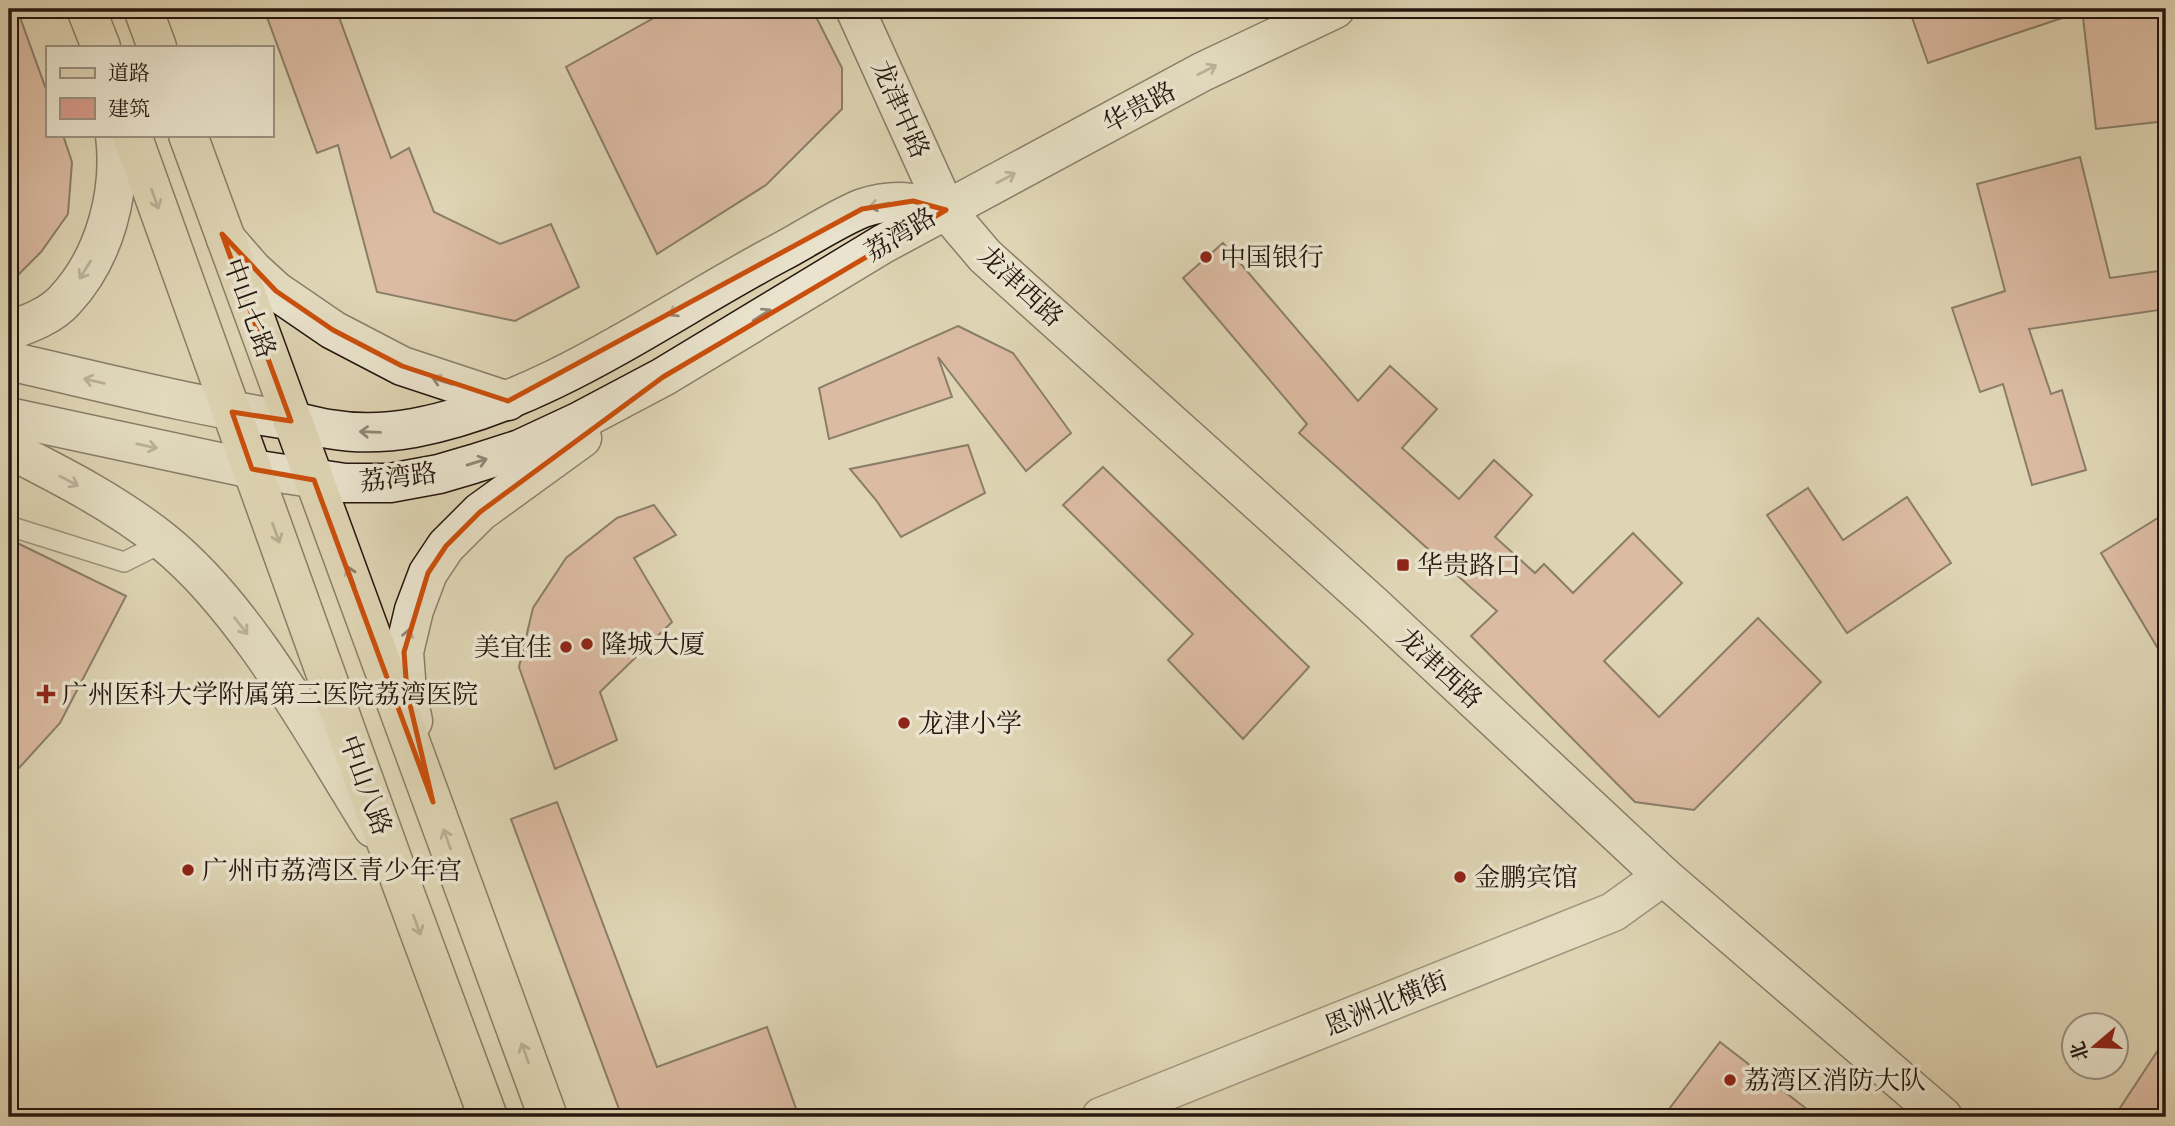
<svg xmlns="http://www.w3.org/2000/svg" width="2175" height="1126" viewBox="0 0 2175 1126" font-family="'IM FELL English','Noto Serif SC',serif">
  <rect width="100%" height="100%" fill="#dfd5b4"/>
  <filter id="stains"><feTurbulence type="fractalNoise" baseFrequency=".00286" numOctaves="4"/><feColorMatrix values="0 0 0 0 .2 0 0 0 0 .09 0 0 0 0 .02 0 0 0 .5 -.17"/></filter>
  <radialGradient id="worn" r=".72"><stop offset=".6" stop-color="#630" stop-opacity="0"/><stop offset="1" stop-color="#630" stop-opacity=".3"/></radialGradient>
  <!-- building -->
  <g fill="#d89b8c" stroke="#25150f" stroke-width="2">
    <polygon points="9,9 17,9 47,92 47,135 63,135 72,162 68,214 41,252 9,284"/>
    <polygon points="264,9 336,9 391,158 409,148 434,212 500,244 551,224 579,287 515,321 377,292 338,145 317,153"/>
    <polygon points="670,9 812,9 842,68 842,109 766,185 657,254 566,67"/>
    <polygon points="1909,9 2073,9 2074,14 1928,63"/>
    <polygon points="2082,9 2166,9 2166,121 2096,129"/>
    <polygon points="2080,157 2110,278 2166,270 2166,309 2029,329 2051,394 2062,390 2086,470 2032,485 2003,384 1980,392 1952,308 2005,291 1977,184"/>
    <polygon points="1223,243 1358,401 1390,366 1437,409 1402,448 1459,499 1494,460 1532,495 1495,537 1535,573 1544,564 1573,593 1633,533 1682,583 1604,661 1659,717 1758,618 1821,682 1694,810 1635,802 1471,636 1497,611 1299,433 1307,424 1183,278"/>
    <polygon points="958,326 1013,353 1071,433 1026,471 938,357 952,397 829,439 819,388"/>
    <polygon points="968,445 985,493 901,537 876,500 850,469"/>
    <polygon points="1103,467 1309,667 1243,739 1168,660 1193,634 1063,505"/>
    <polygon points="1808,488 1843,540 1907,497 1951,563 1847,633 1767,515"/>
    <polygon points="654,505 676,535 634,558 672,622 600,692 617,740 555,769 519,667 533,608 566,558 617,518"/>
    <polygon points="2166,513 2166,662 2101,553"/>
    <polygon points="9,539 126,596 60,723 9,779"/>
    <polygon points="557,802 657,1067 767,1027 799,1117 622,1117 511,819"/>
    <polygon points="2166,1038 2166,1117 2114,1117"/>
    <polygon points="1720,1042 1817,1117 1663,1117"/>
  </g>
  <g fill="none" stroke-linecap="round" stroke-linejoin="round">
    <!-- lane casing -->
    <g stroke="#544538" stroke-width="22">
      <polyline id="lane" points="9,526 124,562 164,542"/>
    </g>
    <!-- street casing -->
    <g stroke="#544538" stroke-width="41">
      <polyline id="street" points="1101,1117 1613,912 1663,876"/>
    </g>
    <!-- secondary casing -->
    <g stroke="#25150f" stroke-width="41">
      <g id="secondary">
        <polyline points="855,9 946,210 985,256 1373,605 1663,876 1943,1117"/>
        <polyline points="226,239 253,270 276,291 333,330 402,366 508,401"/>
        <path d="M9 331C28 324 51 316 65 300 105 257 122 192 115 135"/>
        <path d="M9 361C102 382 194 406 288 420 302 423 315 427 329 429 357 434 386 433 414 428 546 403 662 315 779 253 804 240 839 217 863 208 893 198 917 202 946 210"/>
        <polyline points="9,417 252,469 345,483 390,483 439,474 473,464 520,449 578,422 663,377 883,244 1202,72 1335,9"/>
        <path d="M9 449C62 476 117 504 164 542 248 610 315 736 373 828"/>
        <polyline points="413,721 407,692 404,652 414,610 428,573 446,546 480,512 582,438"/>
      </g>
    </g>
    <!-- primary casing -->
    <g stroke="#25150f" stroke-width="41">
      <g id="primary">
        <polyline points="86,9 101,47"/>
        <polyline points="143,9 157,47"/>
        <polyline points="132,135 393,861 488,1117"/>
        <polyline points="188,135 548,1117"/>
      </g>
    </g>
    <!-- lane -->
    <use href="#lane" stroke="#eae4ce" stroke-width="19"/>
    <!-- street -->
    <use href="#street" stroke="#eae4ce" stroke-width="38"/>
    <!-- secondary -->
    <use href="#secondary" stroke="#eae4ce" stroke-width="38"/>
    <!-- primary -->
    <use href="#primary" stroke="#dfd5b4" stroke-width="38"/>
  </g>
  <!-- one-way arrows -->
  <defs><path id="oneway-shaft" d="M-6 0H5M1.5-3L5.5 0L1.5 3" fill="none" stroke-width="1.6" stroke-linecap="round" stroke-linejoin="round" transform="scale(1.75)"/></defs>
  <g stroke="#918778">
    <use href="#oneway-shaft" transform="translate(1207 70) rotate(-27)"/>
    <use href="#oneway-shaft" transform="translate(1006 178) rotate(-28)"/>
    <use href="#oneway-shaft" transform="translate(879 205) rotate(169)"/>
    <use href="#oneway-shaft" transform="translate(85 270) rotate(122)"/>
    <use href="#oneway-shaft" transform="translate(678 310) rotate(150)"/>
    <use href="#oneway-shaft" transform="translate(762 315) rotate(-32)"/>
    <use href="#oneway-shaft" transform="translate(94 381) rotate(-167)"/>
    <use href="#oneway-shaft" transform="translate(442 381) rotate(-162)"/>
    <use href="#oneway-shaft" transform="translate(370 432) rotate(-178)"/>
    <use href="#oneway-shaft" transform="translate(147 446) rotate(12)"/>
    <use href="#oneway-shaft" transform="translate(477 462) rotate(-17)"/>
    <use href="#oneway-shaft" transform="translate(69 481) rotate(28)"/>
    <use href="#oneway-shaft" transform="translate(241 626) rotate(52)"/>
    <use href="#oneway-shaft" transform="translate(407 639) rotate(-77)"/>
  </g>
  <g stroke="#8b7f6a">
    <use href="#oneway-shaft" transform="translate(155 199) rotate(70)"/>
    <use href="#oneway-shaft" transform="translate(276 533) rotate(70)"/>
    <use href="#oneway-shaft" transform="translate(351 576) rotate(-110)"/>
    <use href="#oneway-shaft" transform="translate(447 839) rotate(-110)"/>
    <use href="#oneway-shaft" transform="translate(417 925) rotate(70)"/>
    <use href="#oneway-shaft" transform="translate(525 1053) rotate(-110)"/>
  </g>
  <!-- marked area -->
  <path d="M0 0H2175V1126H0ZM913 201 946 210 663 377 480 512 446 546 428 573 404 652 407 692 433 802 314 480 252 469 232 412 291 421 222 234 276 291 333 330 402 366 508 401 862 209Z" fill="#dfd5b4" fill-opacity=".55" fill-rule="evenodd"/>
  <path fill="none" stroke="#cb4f0c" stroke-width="5" stroke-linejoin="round" d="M913 201 946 210 663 377 480 512 446 546 428 573 404 652 407 692 433 802 314 480 252 469 232 412 291 421 222 234 276 291 333 330 402 366 508 401 862 209Z"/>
  <!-- markers -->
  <g fill="#8f2418" stroke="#eae4ce" stroke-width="2.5">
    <circle cx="1206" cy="257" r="7"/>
    <rect x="1396" y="558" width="14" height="14" rx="3.5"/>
    <circle cx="587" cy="644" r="7"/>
    <circle cx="566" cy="647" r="7"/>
    <path d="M42.5 683.5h7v7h7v7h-7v7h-7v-7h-7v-7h7z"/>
    <circle cx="904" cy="723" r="7"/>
    <circle cx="188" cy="870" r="7"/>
    <circle cx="1460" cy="877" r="7"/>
    <circle cx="1730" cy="1080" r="7"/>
  </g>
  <g text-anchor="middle" stroke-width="7" stroke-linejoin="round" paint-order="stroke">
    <!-- street labels -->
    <g font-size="26" fill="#25150f" stroke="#eae4ce">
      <text transform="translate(1139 107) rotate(-28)" y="9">华贵路</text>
      <text transform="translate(901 109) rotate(66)" y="9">龙津中路</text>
      <text transform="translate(900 234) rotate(-31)" y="9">荔湾路</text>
      <text transform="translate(1021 286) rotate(43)" y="9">龙津西路</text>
      <text transform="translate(250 308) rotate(70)" y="9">中山七路</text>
      <text transform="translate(398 477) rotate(-7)" y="9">荔湾路</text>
      <text transform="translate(1440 668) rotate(43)" y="9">龙津西路</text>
      <text transform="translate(366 785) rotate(70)" y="9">中山八路</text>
      <text transform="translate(1386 1003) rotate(-22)" y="9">恩洲北横街</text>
    </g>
    <!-- poi labels -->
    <g font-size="26" fill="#25150f" stroke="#eae4ce" text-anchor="start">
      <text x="1220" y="266">中国银行</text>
      <text x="1417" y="574">华贵路口</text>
      <text x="601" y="653">隆城大厦</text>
      <text x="552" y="656" text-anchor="end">美宜佳</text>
      <text x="62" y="703">广州医科大学附属第三医院荔湾医院</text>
      <text x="918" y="732">龙津小学</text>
      <text x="202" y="879">广州市荔湾区青少年宫</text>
      <text x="1474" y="886">金鹏宾馆</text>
      <text x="1744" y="1089">荔湾区消防大队</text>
    </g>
  </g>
  <!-- margin -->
  <rect width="2175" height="1126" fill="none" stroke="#dfd5b4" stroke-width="35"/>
  <rect x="10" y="10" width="2154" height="1105" fill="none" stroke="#25150f" stroke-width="3.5"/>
  <rect x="18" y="18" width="2140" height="1091" fill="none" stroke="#25150f" stroke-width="2"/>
  <!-- legend -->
  <rect x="46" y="46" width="228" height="91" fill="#eae4ce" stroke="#9b9182" stroke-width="2"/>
  <rect x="60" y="68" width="35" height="10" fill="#dfd5b4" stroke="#9b9182" stroke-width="2"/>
  <text x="108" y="80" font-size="21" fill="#25150f">道路</text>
  <rect x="60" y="98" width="35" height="21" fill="#d89b8c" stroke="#9b9182" stroke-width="2"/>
  <text x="108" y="116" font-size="21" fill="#25150f">建筑</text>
  <!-- north arrow -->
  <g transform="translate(2095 1046) rotate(251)"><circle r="33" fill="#eae4ce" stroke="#9b9182" stroke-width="2"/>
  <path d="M0-5L12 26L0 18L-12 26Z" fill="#8f2418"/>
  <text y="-10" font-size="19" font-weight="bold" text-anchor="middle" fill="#25150f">北</text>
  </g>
  <rect width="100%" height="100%" filter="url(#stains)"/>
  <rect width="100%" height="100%" fill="url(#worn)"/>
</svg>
